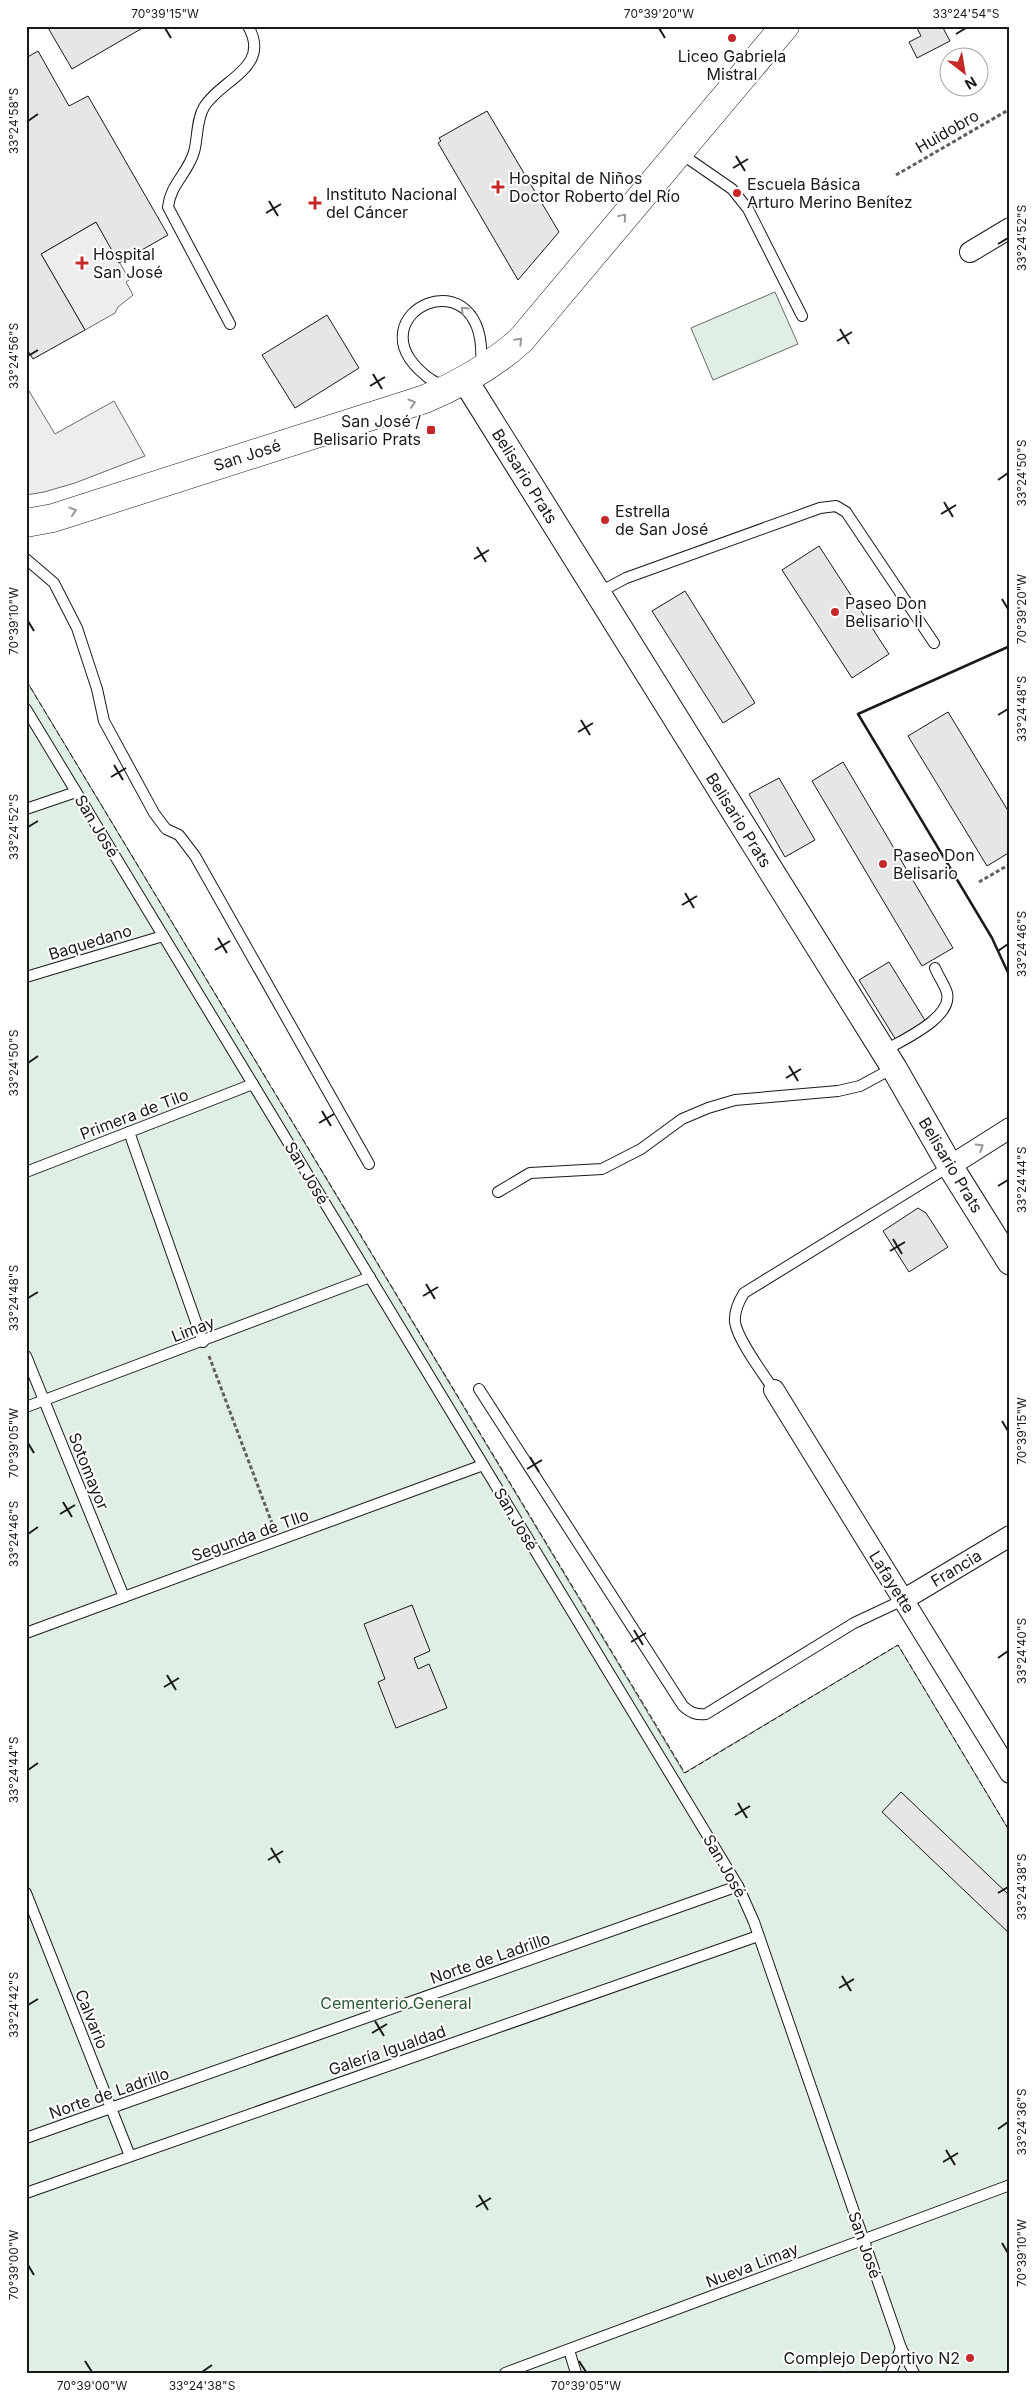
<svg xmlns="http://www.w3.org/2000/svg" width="1036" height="2399" viewBox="0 0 1036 2399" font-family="Inter,sans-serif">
  <rect width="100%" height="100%" fill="#fff"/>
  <!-- green -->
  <g fill="#e0efe3" stroke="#6a6a6a">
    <polygon points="775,292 798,344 713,380 691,328"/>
    <polygon points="26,680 684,1773 898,1645 1010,1832 1010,2373 26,2373"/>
  </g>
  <!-- parking -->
  <g fill="#ededed" stroke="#6a6a6a">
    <polygon points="96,222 124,270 129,280 126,282 133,295 118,307 115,313 85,330 41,254"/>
    <polygon points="26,386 55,434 114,401 145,456 75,483 44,492 26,495"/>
  </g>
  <!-- building -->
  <g fill="#e6e6e6" stroke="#1a1a1a">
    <polygon points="47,26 146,26 72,69"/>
    <polygon points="916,26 942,26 950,41 917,58 909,42 921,36"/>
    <polygon points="38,51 69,106 88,96 168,235 119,263 96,222 41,254 85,330 33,359 26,347 26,58"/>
    <polygon points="487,111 559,232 518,280 438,143 441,141 439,138"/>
    <polygon points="327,315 359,368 295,408 262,355"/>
    <polygon points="819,546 889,654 852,678 782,570"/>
    <polygon points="685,591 755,703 723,723 652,611"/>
    <polygon points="948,712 1010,814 1010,852 987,866 908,736"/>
    <polygon points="843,762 953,948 922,966 812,781"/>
    <polygon points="779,778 815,840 785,857 749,794"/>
    <polygon points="889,962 926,1022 896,1040 859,980"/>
    <polygon points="918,1208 926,1213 948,1247 909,1272 883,1231"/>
    <polygon points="412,1605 430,1651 414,1658 418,1669 429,1664 447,1708 396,1728 378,1682 385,1679 364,1624"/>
    <polygon points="901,1792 1010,1896 1010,1934 882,1812"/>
  </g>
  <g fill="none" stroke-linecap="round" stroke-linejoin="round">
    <!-- service casing -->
    <g stroke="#1a1a1a" stroke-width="12">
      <g id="service">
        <polyline points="680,153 732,189 748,209 802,316"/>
        <path d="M230 324 168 207C170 185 188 173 194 152 198 138 196 121 204 107 221 79 272 68 248 26"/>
        <path d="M444 387C438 383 430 380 425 375 350 313 489 250 481 365"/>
        <polyline points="26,559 54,583 77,628 97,689 104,721 154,813 166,829 179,835 195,856 369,1164"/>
        <polyline points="598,593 626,578 820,508 836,506 846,512 934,643"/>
        <polyline points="26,709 738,1886 754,1922 901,2348 914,2373"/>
        <polyline points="26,809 76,792"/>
        <polyline points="26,977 163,936"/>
        <path d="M884 1051C902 1040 953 1018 947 993 945 985 938 976 935 968"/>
        <polyline points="129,1132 203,1342"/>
        <polyline points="26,1172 253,1084"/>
        <polyline points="498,1192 530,1173 602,1169 641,1149 682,1119 708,1108 735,1100 838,1091 860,1086 893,1068"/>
        <polyline points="26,1356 124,1597"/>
        <path d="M479 1389 683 1706C691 1713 696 1715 706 1714L854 1623 903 1600"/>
        <path d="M774 1390C764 1375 737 1339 735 1322 734 1312 739 1301 744 1293L950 1166"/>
        <polyline points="26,1407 370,1277"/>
        <polyline points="26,1633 483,1465"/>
        <polyline points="26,1893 130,2156"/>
        <polyline points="26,2138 738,1886"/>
        <polyline points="26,2193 758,1936"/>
        <polyline points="569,2350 576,2373"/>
        <polyline points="505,2373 1010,2185"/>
        <polyline points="891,2373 901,2348"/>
      </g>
    </g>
    <!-- minor casing -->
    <g stroke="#1a1a1a" stroke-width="22">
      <g id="minor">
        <polyline points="970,252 1010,228"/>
        <polyline points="950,1166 1010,1128"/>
        <polyline points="774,1390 1010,1773"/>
        <polyline points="903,1600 1010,1536"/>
      </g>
    </g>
    <!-- tertiary casing -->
    <g stroke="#1a1a1a" stroke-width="27">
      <polyline id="tertiary" points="465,380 894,1068 950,1166 1010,1262"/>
    </g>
    <!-- secondary casing -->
    <g stroke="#1a1a1a" stroke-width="29">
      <path id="secondary" d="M26 523 53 518 425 399C460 384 492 366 521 340L785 26"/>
    </g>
    <!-- path -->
    <g stroke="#5f5f5f" stroke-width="3" stroke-dasharray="4 2.5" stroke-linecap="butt">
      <polyline points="896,175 1010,109"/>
      <polyline points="1009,852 1010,854"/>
      <polyline points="979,882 1010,864"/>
      <polyline points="209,1356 273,1526"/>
    </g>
    <!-- service -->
    <use href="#service" stroke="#fff" stroke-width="10"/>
    <!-- minor -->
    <use href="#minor" stroke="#fff" stroke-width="20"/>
    <!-- tertiary -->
    <use href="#tertiary" stroke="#fff" stroke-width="25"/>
    <!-- secondary -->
    <use href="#secondary" stroke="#fff" stroke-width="28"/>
    <!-- fence -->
    <polyline stroke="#1a1a1a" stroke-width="1" stroke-dasharray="6 2.5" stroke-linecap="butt" points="26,680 685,1773 898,1645 1010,1832"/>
    <!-- wall -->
    <polyline stroke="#1a1a1a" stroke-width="2.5" points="1010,646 858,714 992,938 1010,977"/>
  </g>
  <!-- one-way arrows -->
  <defs><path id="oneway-chevron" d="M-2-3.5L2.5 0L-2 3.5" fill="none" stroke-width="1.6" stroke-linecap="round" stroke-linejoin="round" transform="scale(1.25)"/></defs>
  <g stroke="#989898">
    <use href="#oneway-chevron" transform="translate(623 217) rotate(-50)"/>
    <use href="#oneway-chevron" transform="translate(464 310) rotate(-137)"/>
    <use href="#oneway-chevron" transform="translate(519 341) rotate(-45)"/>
    <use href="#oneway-chevron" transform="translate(412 403) rotate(-17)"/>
    <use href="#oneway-chevron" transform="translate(73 511) rotate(-18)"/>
    <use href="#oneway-chevron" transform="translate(980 1147) rotate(-32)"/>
  </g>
  <!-- ticks -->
  <path fill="none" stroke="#1a1a1a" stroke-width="2" d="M165 28 171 38M659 28 665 38M956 34 966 28M28 121 38 114M736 156 745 171M733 168 748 159M269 201 278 216M266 213 281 204M998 244 1008 238M840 329 849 344M837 341 852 332M28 356 38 350M373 374 382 389M370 386 385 377M998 480 1008 473M944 502 953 517M941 514 956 505M477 547 486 562M474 559 489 550M1002 599 1008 609M28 621 34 631M998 715 1008 709M581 720 590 735M578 732 593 723M114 765 123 780M111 777 126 768M28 827 38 821M685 893 694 908M682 905 697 896M218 938 227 953M215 950 230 941M998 951 1008 944M28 1063 38 1056M789 1066 798 1081M786 1078 801 1069M322 1111 331 1126M319 1123 334 1114M998 1186 1008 1180M893 1239 902 1254M890 1251 905 1242M426 1284 435 1299M423 1296 438 1287M28 1298 38 1292M1002 1421 1008 1431M28 1443 34 1453M530 1457 539 1472M527 1469 542 1460M63 1502 72 1517M60 1514 75 1505M28 1534 38 1527M634 1630 643 1645M631 1642 646 1633M998 1658 1008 1651M167 1675 176 1690M164 1687 179 1678M28 1770 38 1763M738 1803 747 1818M735 1815 750 1806M271 1848 280 1863M268 1860 283 1851M998 1893 1008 1887M842 1976 851 1991M839 1988 854 1979M28 2005 38 1999M375 2021 384 2036M372 2033 387 2024M998 2129 1008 2122M946 2150 955 2165M943 2162 958 2153M479 2195 488 2210M476 2207 491 2198M1002 2243 1008 2253M28 2265 34 2275M85 2361 92 2372M579 2361 586 2372M202 2372 212 2365"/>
  <!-- markers -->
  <g fill="#c62828" stroke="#fff" stroke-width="2">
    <circle cx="732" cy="38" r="5"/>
    <path d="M495.5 179.5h5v5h5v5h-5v5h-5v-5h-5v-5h5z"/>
    <circle cx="737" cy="193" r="5"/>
    <path d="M312.5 195.5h5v5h5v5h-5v5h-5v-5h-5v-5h5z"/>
    <path d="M79.5 255.5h5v5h5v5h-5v5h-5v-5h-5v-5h5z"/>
    <rect x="426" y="425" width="10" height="10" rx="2.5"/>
    <circle cx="605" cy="520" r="5"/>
    <circle cx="835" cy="612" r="5"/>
    <circle cx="883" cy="864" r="5"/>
    <circle cx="970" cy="2358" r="5"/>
  </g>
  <g text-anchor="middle" stroke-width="4" stroke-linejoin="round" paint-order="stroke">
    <!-- poi labels -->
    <g font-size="16" fill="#1a1a1a" stroke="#fff" text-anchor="start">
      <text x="732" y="62" text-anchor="middle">Liceo Gabriela<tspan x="732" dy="18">Mistral</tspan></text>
      <text x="509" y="184">Hospital de Niños<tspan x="509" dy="18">Doctor Roberto del Río</tspan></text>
      <text x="747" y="190">Escuela Básica<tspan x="747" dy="18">Arturo Merino Benítez</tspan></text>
      <text x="326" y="200">Instituto Nacional<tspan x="326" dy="18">del Cáncer</tspan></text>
      <text x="93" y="260">Hospital<tspan x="93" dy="18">San José</tspan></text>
      <text x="421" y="427" text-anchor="end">San José /<tspan x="421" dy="18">Belisario Prats</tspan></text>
      <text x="615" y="517">Estrella<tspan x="615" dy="18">de San José</tspan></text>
      <text x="845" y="609">Paseo Don<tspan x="845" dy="18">Belisario II</tspan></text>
      <text x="893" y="861">Paseo Don<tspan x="893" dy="18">Belisario</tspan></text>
      <text x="960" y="2364" text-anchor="end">Complejo Deportivo N2</text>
    </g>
    <!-- street labels -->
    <g font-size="16" fill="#1a1a1a" stroke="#fff">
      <text transform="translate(947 131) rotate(-30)" y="6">Huidobro</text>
      <text transform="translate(247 455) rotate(-18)" y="6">San José</text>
      <text transform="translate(525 476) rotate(58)" y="6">Belisario Prats</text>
      <text transform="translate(739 820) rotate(58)" y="6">Belisario Prats</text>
      <text transform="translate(97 826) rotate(59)" y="6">San José</text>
      <text transform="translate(90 942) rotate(-17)" y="6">Baquedano</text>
      <text transform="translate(134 1114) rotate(-21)" y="6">Primera de Tilo</text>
      <text transform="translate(951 1165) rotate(59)" y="6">Belisario Prats</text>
      <text transform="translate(307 1173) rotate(59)" y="6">San José</text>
      <text transform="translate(193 1329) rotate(-21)" y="6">Limay</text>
      <text transform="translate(89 1471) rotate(68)" y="6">Sotomayor</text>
      <text transform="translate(516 1519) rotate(59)" y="6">San José</text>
      <text transform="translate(250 1535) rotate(-20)" y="6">Segunda de TIlo</text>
      <text transform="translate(956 1568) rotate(-31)" y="6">Francia</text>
      <text transform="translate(892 1582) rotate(58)" y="6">Lafayette</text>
      <text transform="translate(725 1866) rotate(60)" y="6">San José</text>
      <text transform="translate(490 1958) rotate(-19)" y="6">Norte de Ladrillo</text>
      <text transform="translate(92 2019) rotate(68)" y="6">Calvario</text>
      <text transform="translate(387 2050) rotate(-19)" y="6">Galería Igualdad</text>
      <text transform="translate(109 2093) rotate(-19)" y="6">Norte de Ladrillo</text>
      <text transform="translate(865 2245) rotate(71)" y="6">San José</text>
      <text transform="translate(752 2265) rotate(-21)" y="6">Nueva Limay</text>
    </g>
    <!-- park labels -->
    <g font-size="16" fill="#2b5a34" stroke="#fff">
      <text x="396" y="2009">Cementerio General</text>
    </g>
  </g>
  <!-- border -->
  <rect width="1036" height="2399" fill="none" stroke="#ffffff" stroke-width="55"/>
  <!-- north arrow -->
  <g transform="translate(964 72) rotate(149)"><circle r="24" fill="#ffffff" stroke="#a3a3a3"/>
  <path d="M0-4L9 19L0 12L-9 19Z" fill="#c62828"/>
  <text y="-8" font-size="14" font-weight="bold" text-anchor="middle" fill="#1a1a1a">N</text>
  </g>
  <rect x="28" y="28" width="980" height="2344" fill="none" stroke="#1a1a1a" stroke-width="2"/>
  <g font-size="12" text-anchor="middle" fill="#1a1a1a">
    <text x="165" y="18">70°39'15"W</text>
    <text x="659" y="18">70°39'20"W</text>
    <text x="966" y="18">33°24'54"S</text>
    <text transform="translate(14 121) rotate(-90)" y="4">33°24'58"S</text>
    <text transform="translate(1022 238) rotate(-90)" y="4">33°24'52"S</text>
    <text transform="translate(14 356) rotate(-90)" y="4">33°24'56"S</text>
    <text transform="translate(1022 473) rotate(-90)" y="4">33°24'50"S</text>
    <text transform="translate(1022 609) rotate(-90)" y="4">70°39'20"W</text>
    <text transform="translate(14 621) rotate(-90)" y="4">70°39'10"W</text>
    <text transform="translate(1022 709) rotate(-90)" y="4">33°24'48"S</text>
    <text transform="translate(14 827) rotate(-90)" y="4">33°24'52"S</text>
    <text transform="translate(1022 944) rotate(-90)" y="4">33°24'46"S</text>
    <text transform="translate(14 1063) rotate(-90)" y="4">33°24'50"S</text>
    <text transform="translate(1022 1180) rotate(-90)" y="4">33°24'44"S</text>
    <text transform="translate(14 1298) rotate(-90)" y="4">33°24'48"S</text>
    <text transform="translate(1022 1431) rotate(-90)" y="4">70°39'15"W</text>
    <text transform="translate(14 1443) rotate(-90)" y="4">70°39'05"W</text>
    <text transform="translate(14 1534) rotate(-90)" y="4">33°24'46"S</text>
    <text transform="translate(1022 1651) rotate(-90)" y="4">33°24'40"S</text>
    <text transform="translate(14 1770) rotate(-90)" y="4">33°24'44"S</text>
    <text transform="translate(1022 1887) rotate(-90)" y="4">33°24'38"S</text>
    <text transform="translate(14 2005) rotate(-90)" y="4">33°24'42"S</text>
    <text transform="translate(1022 2122) rotate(-90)" y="4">33°24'36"S</text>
    <text transform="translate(1022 2253) rotate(-90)" y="4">70°39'10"W</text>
    <text transform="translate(14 2265) rotate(-90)" y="4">70°39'00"W</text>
    <text x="92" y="2390">70°39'00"W</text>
    <text x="202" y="2390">33°24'38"S</text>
    <text x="586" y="2390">70°39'05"W</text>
  </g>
</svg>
